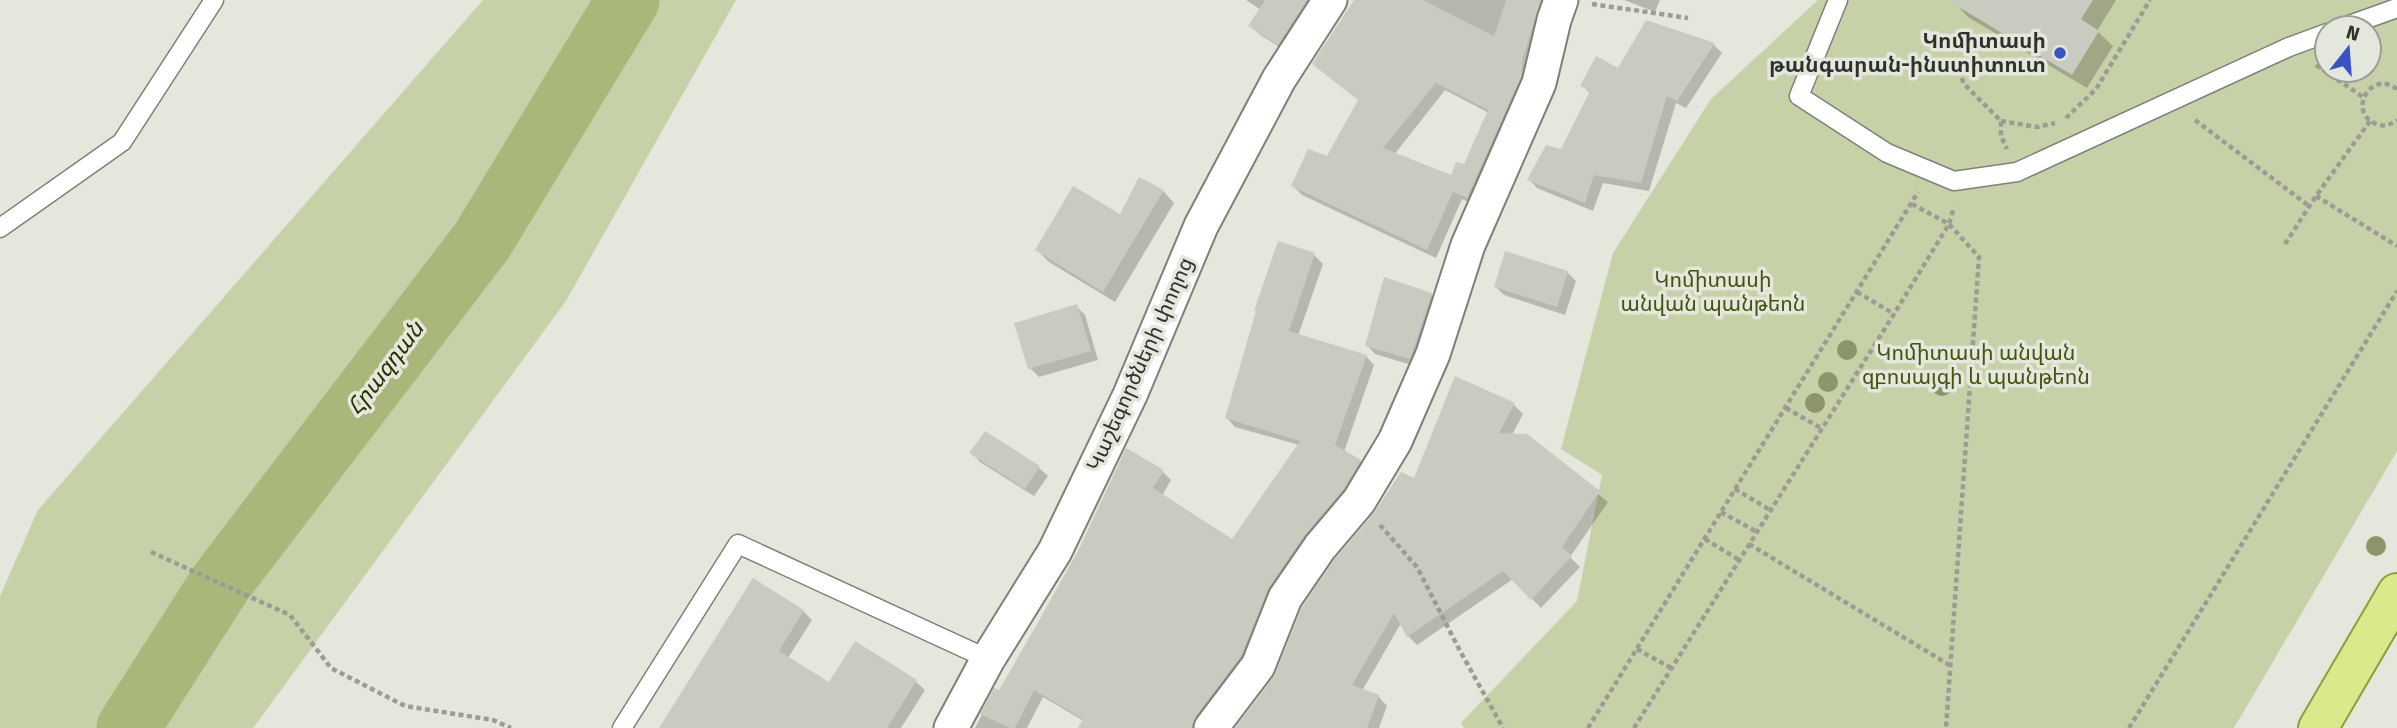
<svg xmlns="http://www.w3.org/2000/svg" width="2397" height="728" viewBox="0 0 2397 728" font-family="'Fira Sans','Noto Sans Armenian',sans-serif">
  <rect width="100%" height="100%" fill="#e4e7dc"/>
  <!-- green -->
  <g fill="#c7d1a8" fill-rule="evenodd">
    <polygon points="483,0 736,0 566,301 253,728 0,728 0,596 38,510"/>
    <path d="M1818 0H2397V451L2234 728H1464L1461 723 1577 601 1602 475 1561 449 1613 253 1711 99ZM2327 28H2369V70H2327Z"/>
  </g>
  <!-- shadow -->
  <g fill="#0003" fill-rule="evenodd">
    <polygon points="1246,0 1308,0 1316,8 1287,52 1259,34 1251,25 1261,10"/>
    <path d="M1357 0H1553L1476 206 1462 199 1436 258 1302 195 1293 186 1328 159 1360 101 1314 64ZM1445 90 1489 113 1465 167 1453 178 1394 155Z"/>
    <polygon points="1624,0 1660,0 1655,12"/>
    <polygon points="1952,0 2116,0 2097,31 2113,46 2087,88 1968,17"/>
    <polygon points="1714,45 1722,53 1686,108 1676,103 1649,191 1603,183 1593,211 1537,188 1529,179 1562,151 1591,94 1582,85 1619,71"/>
    <polygon points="1163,191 1174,203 1115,302 1049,262 1037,250 1121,216"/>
    <polygon points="1314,255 1323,264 1298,336 1366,356 1374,365 1344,452 1360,461 1369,470 1249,665 1196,728 1080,728 1084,721 1043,697 1027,728 975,728 995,690 1000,692 1163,472 1171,480 1162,496 1232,542 1299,445 1235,427 1227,418"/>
    <polygon points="1567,272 1576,281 1565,315 1504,295 1496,287"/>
    <polygon points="1431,294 1440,303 1418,367 1375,354 1367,345"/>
    <polygon points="1076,306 1085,315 1098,360 1039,377 1030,368"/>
    <polygon points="1514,405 1523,414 1512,435 1526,435 1608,502 1570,557 1580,567 1541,608 1513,579 1417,645 1408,636 1401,623 1362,691 1378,696 1387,706 1379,728 1237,728 1415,480"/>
    <polygon points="985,433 1039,468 1048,476 1034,496 980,462 972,453"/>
    <polygon points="803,611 812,620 788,658 830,685 855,644 916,682 925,690 901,728 661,728"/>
  </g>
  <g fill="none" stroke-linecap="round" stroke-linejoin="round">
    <!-- river -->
    <polyline stroke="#aab77b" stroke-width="63" points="128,728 220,584 482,241 628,0"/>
  </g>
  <!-- building -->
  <g fill="#c8cbc0" fill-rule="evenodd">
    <polygon points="1265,0 1307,0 1278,45 1248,26"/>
    <path d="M1354 0H1423L1494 36 1506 0H1541L1523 58 1521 77 1467 198 1453 192 1427 250 1291 186 1308 149 1327 156 1358 100 1312 64ZM1436 83 1488 110 1464 164 1456 162 1451 175 1383 148Z"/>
    <polygon points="1947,0 2093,0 2081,19 2099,31 2072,75"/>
    <polygon points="1646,20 1715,43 1677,101 1667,96 1641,183 1594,175 1585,203 1527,180 1546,145 1561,149 1590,91 1580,86 1596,56 1618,68"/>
    <polygon points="1139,177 1164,190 1103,292 1035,250 1073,186 1120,214"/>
    <polygon points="1278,241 1315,253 1289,331 1367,355 1335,445 1361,460 1343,490 1304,536 1269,587 1241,656 1196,716 1192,728 1078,728 1083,719 1034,690 1015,728 1010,728 980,714 994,688 999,690 1036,626 1080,547 1126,448 1164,470 1153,488 1232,539 1300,441 1225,418 1256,311 1254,311"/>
    <polygon points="1505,251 1568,271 1557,307 1494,287"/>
    <polygon points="1384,277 1432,293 1410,359 1365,346"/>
    <polygon points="1077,304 1091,351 1028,369 1014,323"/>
    <polygon points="1455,376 1515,403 1499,433 1527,434 1600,491 1562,547 1572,556 1531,600 1503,571 1407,637 1394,613 1352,685 1379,695 1367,728 1235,728 1274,677 1302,607 1335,559 1374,513 1401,472 1414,478"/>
    <polygon points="985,431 1040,466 1025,489 969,453"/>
    <polygon points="753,578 804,610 779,651 829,682 855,641 917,680 887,728 659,728"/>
  </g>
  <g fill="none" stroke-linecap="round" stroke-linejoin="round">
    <!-- lane casing -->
    <g stroke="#7e8177" stroke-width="21">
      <g id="lane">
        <polyline points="1838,0 1799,96 1887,153 1954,181 2017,172 2289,47 2327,33"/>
        <polyline points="2341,28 2397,8"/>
        <polyline points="0,228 122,142 214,0"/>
        <polyline points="622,728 738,544 988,659"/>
      </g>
    </g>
    <!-- street casing -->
    <g stroke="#7e8177" stroke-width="37">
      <g id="street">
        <polyline points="951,728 988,659 1055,551 1130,395 1201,226 1279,79 1330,0"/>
        <polyline points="1211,728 1258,666 1285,598 1320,547 1359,501 1395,441 1433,354 1468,245 1539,83 1554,20 1561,0"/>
      </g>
    </g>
    <!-- primary casing -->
    <g stroke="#8e9f39" stroke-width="42">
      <polyline id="primary" points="2318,728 2397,593"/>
    </g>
    <!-- path -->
    <g stroke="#9b9d95" stroke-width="4.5" stroke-dasharray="5 3.5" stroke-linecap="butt">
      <polyline points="1592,4 1688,18"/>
      <polyline points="1956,62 1964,84 2001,121 2001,136 2007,149"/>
      <polyline points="2316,65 2363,97"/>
      <path d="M2397 89C2372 69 2346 111 2376 124 2384 127 2390 125 2397 120"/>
      <polyline points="2066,118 2096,89 2150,0"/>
      <polyline points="2195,120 2309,206"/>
      <polyline points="2001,121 2037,127 2055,123"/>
      <polyline points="2316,196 2397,246"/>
      <polyline points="1912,204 1949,224 1979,257 1946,728"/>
      <polyline points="2285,244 2316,196 2370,121"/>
      <polyline points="1857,292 1894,314"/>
      <polyline points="1786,408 1821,428"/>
      <polyline points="1735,489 1770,510"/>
      <polyline points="1721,512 1757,532"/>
      <polyline points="1380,525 1417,567 1459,649 1503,728"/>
      <polyline points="1705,539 1739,560"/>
      <polyline points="1749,544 1951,666"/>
      <polyline points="151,552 290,615 331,668 405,706 493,720 511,728"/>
      <polyline points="1637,649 1671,668"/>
      <polyline points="1588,728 1918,192"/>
      <polyline points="1634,728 1894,314 1949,224 1954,207"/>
      <polyline points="2129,728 2397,291"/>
    </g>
    <!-- lane -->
    <use href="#lane" stroke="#fff" stroke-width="18"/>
    <!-- street -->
    <use href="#street" stroke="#fff" stroke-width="33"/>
    <!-- primary -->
    <use href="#primary" stroke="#d9e98c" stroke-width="38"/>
  </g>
  <!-- trees -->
  <g fill="#8d956a">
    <circle cx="1847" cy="350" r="10"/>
    <circle cx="1828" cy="382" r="10"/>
    <circle cx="1942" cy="386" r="10"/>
    <circle cx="1815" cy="403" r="10"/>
    <circle cx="2376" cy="546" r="10"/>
  </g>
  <!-- markers -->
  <circle fill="#3853c5" stroke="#e4e7dc" stroke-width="2.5" cx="2060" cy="53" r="7"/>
  <g text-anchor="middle" stroke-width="7" stroke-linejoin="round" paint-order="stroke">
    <!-- poi labels -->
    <g font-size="21" font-weight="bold" fill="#30312d" stroke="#e4e7dc" text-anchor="end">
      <text x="2046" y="48">Կոմիտասի<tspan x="2046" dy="24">թանգարան-ինստիտուտ</tspan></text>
    </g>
    <!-- park labels -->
    <g font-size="21" fill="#46520d" stroke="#e4e7dc">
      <text x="1713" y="287">Կոմիտասի<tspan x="1713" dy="24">անվան պանթեոն</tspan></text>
      <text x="1976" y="360">Կոմիտասի անվան<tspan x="1976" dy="24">զբոսայգի և պանթեոն</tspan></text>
    </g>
    <!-- street labels -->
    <g font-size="21" fill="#30312d" stroke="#e4e7dc">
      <text transform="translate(1140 364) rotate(-66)" y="7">Կաշեգործների փողոց</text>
    </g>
    <!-- water labels -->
    <g font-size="23" font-style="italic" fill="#293001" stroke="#e4e7dc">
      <text transform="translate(385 368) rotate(-53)" y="8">Հրազդան</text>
    </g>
  </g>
  <!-- north arrow -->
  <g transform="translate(2348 49) rotate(17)"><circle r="33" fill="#e4e7dc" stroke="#9c9e96" stroke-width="2"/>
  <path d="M0-5L12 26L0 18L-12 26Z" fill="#3853c5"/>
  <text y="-10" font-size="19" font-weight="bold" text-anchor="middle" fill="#30312d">N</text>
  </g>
</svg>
